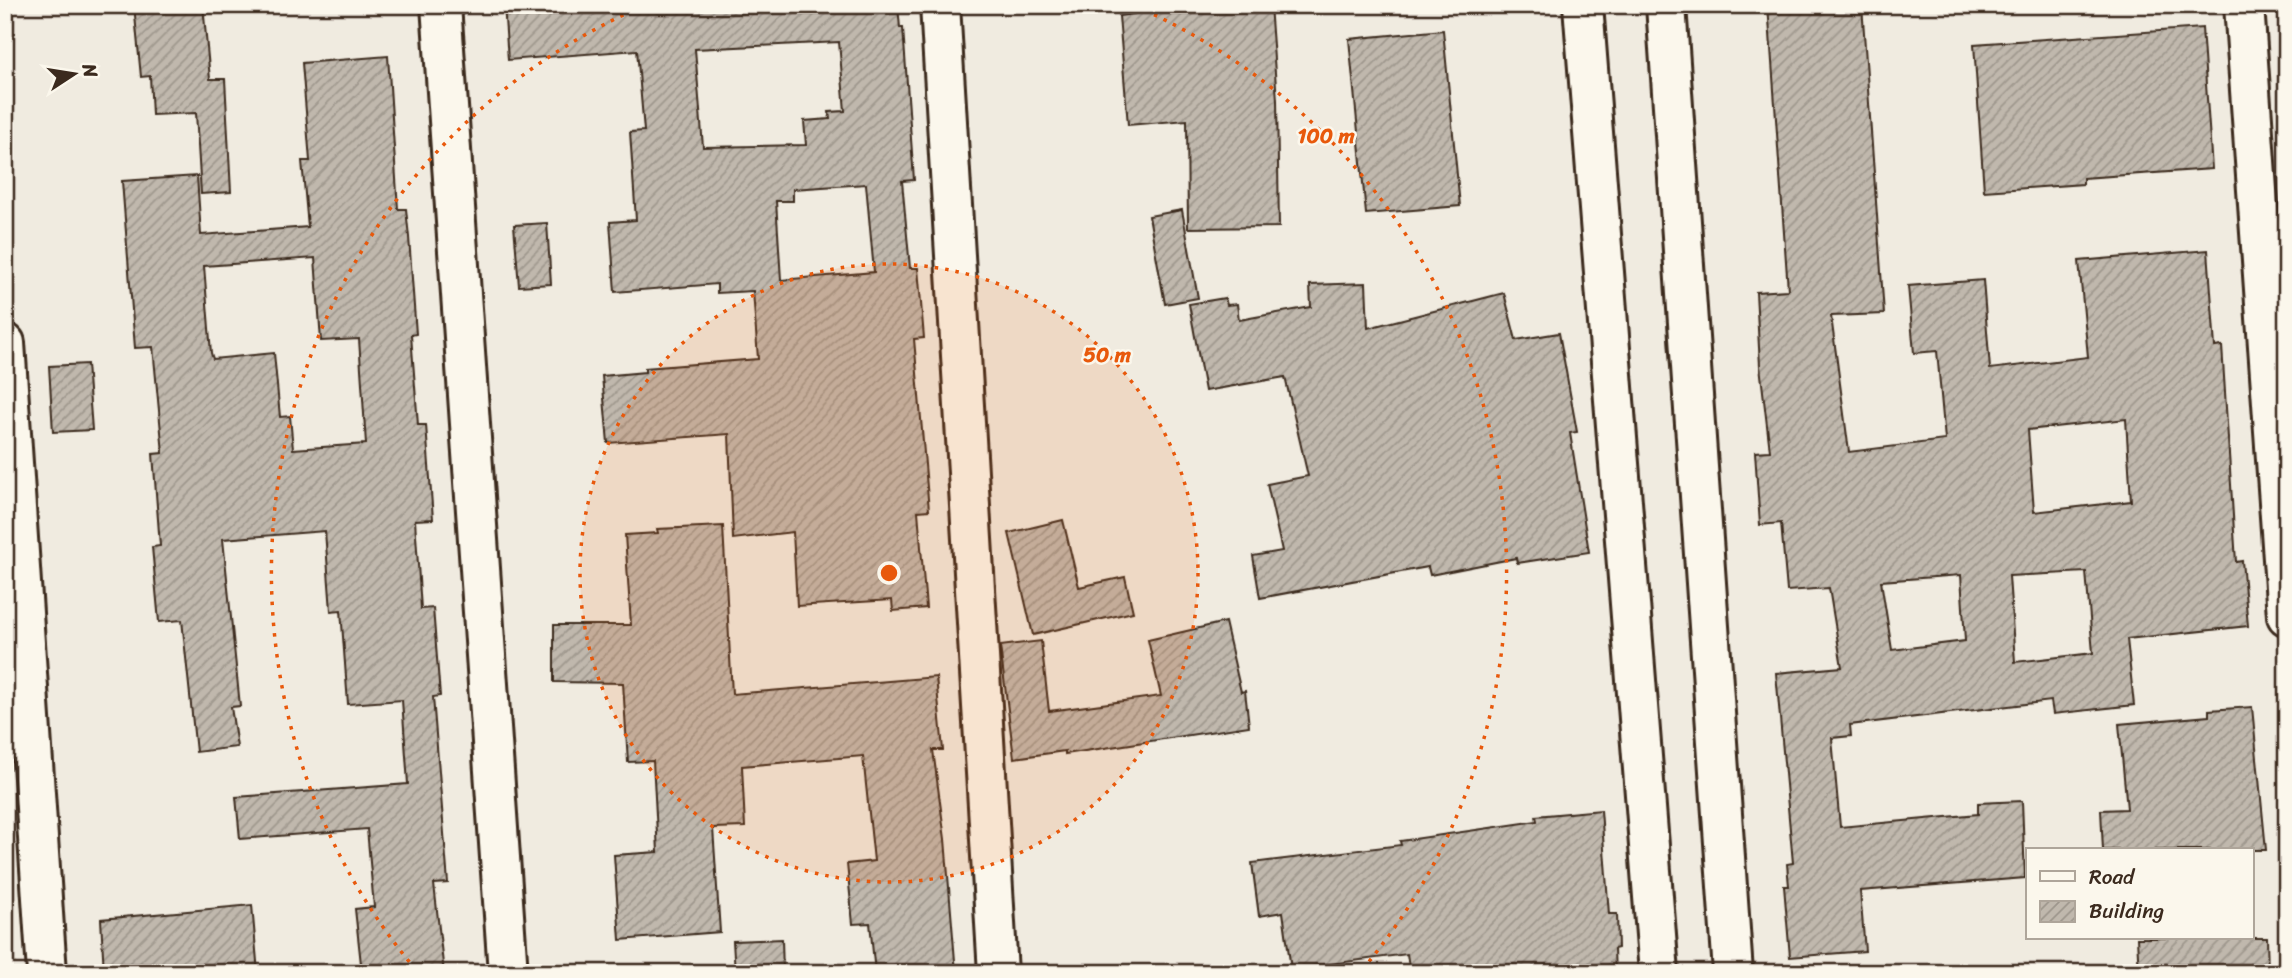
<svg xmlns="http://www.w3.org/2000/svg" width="2292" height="978" viewBox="0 0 2292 978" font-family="Sriracha,sans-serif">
  <defs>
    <pattern id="building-hatch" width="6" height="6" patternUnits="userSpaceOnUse" patternTransform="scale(1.75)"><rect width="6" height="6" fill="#c0b8ad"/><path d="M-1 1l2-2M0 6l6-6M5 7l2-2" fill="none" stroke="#9d968c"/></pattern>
  </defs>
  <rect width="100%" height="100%" fill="#f0ebe0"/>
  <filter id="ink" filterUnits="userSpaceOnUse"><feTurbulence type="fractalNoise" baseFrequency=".0143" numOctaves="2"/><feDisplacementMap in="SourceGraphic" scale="14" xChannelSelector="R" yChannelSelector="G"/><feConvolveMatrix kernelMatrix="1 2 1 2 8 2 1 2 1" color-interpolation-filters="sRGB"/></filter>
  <g filter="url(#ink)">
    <!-- building -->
    <g fill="url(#building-hatch)" stroke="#3b2a1e" stroke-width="2" fill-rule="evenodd">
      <polygon points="134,5 203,5 210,79 225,79 231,192 201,194 196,113 152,115 150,76 141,77"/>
      <path d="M504 5H898L900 28H903L914 180 902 181 910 268H918L924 338 914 339 929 510 918 511 926 608 893 611 892 600 797 606 793 532 733 539 729 434 608 443 602 376 645 372V368L758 359 753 291 717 293V284L615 292 610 222 636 220 630 132 644 131 637 50 508 60ZM839 42 845 111 829 112 830 119 804 121 806 145 703 147 695 49ZM866 184 874 272 781 280 776 201H793V189Z"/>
      <polygon points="1133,5 1270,5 1277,100 1279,227 1188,228 1187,120 1128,125 1119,16 1134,14"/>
      <path d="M1768 5H1862L1884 314 1831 316 1849 452 1945 440 1937 351 1914 353 1908 286 1983 280 1990 369 2088 357 2079 261 2208 250 2215 347 2222 346 2236 562 2242 561 2248 626 2127 639 2134 705 2053 714 2051 701 1850 725 1851 736 1832 738 1840 827 1978 814V803L2022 801 2025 878 1860 891 1865 951 1790 957 1784 886H1789L1787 864 1793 863 1776 673 1842 667 1829 588 1787 591 1781 523 1760 525 1755 452 1770 451 1760 366 1756 292 1788 290ZM2126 419 2131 501 2034 512 2028 430ZM2086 572 2093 653 2015 662 2009 576ZM1961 575 1965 641 1892 650 1881 581Z"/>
      <polygon points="2202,28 2212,169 2083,178 2083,184 1984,191 1974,44"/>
      <polygon points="1443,30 1460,206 1366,214 1349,39"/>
      <path d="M388 56 398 209H406L409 237 416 334 411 335 418 425H426L433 519 415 520 421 609 433 608 440 696 433 697 448 883 434 884 444 973H362L355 909 374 907 367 829 240 839 236 797 408 784 402 700 348 704 341 610 331 611 325 531 223 539 240 706 231 707 237 747 196 752 182 620 159 622 152 547 160 546 153 454 163 453 153 347 135 348 122 181 197 176 201 235 308 227 302 161H310L302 63ZM315 258 321 341 359 339 366 444 293 449 290 416 280 417 274 353 213 359 211 353 204 266Z"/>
      <polygon points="1182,210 1198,298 1165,304 1149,216"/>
      <polygon points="547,223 551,284 519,286 514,225"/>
      <polygon points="1366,283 1368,328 1504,293 1516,340 1559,333 1577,432 1570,433 1589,552 1517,563 1516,558 1430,575 1428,567 1260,598 1253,556 1282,551 1267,484 1308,476 1285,377 1205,391 1189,304 1225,298 1227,305 1237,304 1239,320 1311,307 1310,285"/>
      <polygon points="87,364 92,430 53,432 49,366"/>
      <polygon points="1063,520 1079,587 1125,577 1133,612 1033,635 1009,533"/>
      <polygon points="723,526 732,694 936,677 943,750 933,750 945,839 956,973 875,973 870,923 853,924 847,864 874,861 863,756 742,766 745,827 713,828 720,932 620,940 614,855 658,852 653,761 628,762 623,683 554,682 554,625 631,625 625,535 658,533 657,529"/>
      <polygon points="1225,622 1241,692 1245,691 1249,726 1065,754 1065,751 1014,758 1000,646 1041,641 1049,711 1161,696 1148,640"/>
      <polygon points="2252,707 2266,850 2103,850 2101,810 2127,809 2119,724 2209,716 2209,710"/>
      <polygon points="1601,810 1609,914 1617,914 1618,948 1614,949 1615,973 1410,973 1407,954 1291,969 1283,912 1259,916 1252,863 1401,845 1400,841 1537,821 1536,816"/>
      <polygon points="252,905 258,973 104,973 101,919"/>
      <polygon points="2137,938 2267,938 2268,973 2139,973"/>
      <polygon points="782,939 783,973 735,973 733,941"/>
    </g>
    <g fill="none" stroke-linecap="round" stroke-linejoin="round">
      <!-- minor casing -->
      <g stroke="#3b2a1e" stroke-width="44">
        <g id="minor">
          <polyline points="940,5 998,973"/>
          <polyline points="2244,5 2287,616"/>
          <polyline points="5,343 47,973"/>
        </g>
      </g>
      <!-- tertiary casing -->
      <g stroke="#3b2a1e" stroke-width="44">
        <g id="tertiary">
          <polyline points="441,5 508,973"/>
          <polyline points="1583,5 1659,973"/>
          <polyline points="1666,5 1733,973"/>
        </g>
      </g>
      <!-- minor -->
      <use href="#minor" stroke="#fbf7ec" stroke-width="38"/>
      <!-- tertiary -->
      <use href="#tertiary" stroke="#fbf7ec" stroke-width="38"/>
    </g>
  </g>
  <!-- distance rings -->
  <circle cx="889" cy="573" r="309" fill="#e8590c" fill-opacity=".12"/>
  <g fill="none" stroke="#e8590c" stroke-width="3.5" stroke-dasharray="3.5 7">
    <circle cx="889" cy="573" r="309"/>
    <path d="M416 970A618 618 0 0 1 643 6M1135 6A618 618 0 0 1 1362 970"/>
  </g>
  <circle cx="889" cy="573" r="10" fill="#e8590c" stroke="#fbf7ec" stroke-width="3.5"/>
  <g font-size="21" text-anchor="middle" font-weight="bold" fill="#e8590c" stroke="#fbf7ec" stroke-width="5" stroke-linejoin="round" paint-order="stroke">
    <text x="1326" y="143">100 m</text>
    <text x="1107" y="362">50 m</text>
  </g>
  <!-- margin -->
  <rect width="2292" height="978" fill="none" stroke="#fbf7ec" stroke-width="28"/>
  <rect x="14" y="14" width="2264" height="950" fill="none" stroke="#3b2a1e" stroke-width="2.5" filter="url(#ink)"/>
  <!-- legend -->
  <rect x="2026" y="848" width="228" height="91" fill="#fbf7ec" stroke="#aea59a" stroke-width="2"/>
  <rect x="2040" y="871" width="35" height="10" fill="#fbf7ec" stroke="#aea59a" stroke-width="2"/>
  <text x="2089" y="884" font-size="21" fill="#3b2a1e">Road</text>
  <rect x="2040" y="901" width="35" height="21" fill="url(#building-hatch)" stroke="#aea59a" stroke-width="2"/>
  <text x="2089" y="918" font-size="21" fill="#3b2a1e">Building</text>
  <!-- north arrow -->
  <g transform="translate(74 74) rotate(78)" stroke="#fbf7ec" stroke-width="5" paint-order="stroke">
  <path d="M0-5L12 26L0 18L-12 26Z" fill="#3b2a1e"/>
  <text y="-10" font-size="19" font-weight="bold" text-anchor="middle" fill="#3b2a1e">N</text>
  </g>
</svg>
